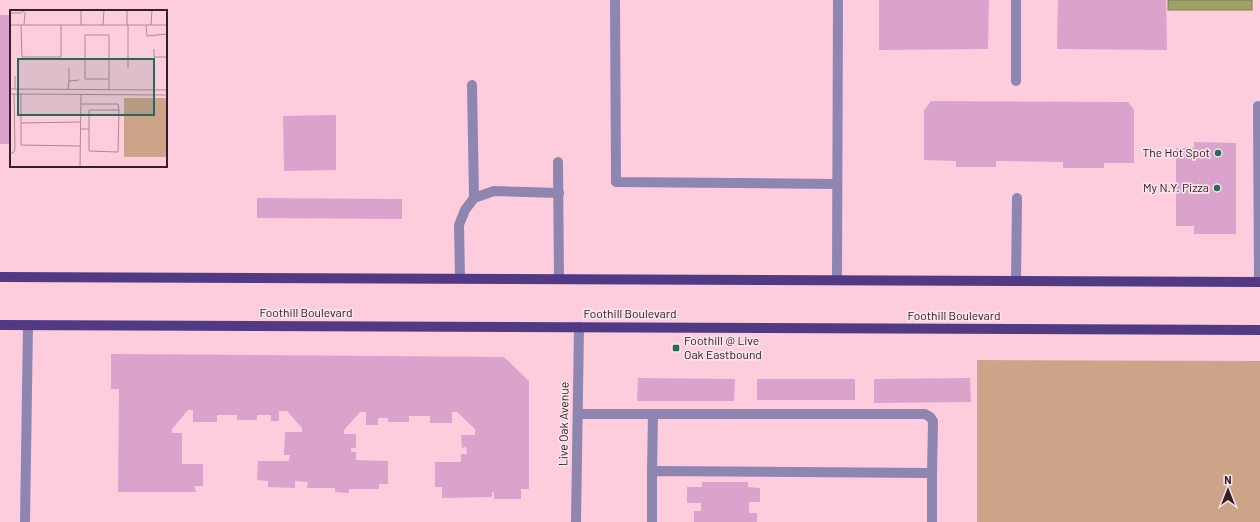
<svg xmlns="http://www.w3.org/2000/svg" width="1260" height="522" viewBox="0 0 1260 522" font-family="Barlow,sans-serif">
  <rect width="100%" height="100%" fill="#fdcdde"/>
  <!-- green -->
  <polygon fill="#cda48a" points="977,360 1260,361 1260,522 977,522"/>
  <!-- water -->
  <rect fill="#9ba365" stroke="#7d7c53" x="1168" y="0" width="84" height="10"/>
  <!-- building -->
  <g fill="#d9a3cc">
    <polygon points="879,0 989,0 988,49 879,50"/>
    <polygon points="1058,0 1166,0 1167,50 1057,49"/>
    <rect x="0" y="15" width="11" height="129"/>
    <polygon points="931,101 1128,102 1134,110 1134,163 1104,163 1104,168 1063,168 1063,162 996,161 996,167 956,167 956,161 924,160 924,110"/>
    <polygon points="336,115 336,170 284,171 283,116"/>
    <polygon points="1194,142 1236,143 1236,234 1194,234 1194,226 1176,226 1176,148 1194,148"/>
    <polygon points="257,198 402,199 402,219 257,218"/>
    <polygon points="111,354 504,357 529,381 529,489 521,489 521,499 494,499 494,492 492,492 492,497 442,498 442,487 435,487 435,462 461,462 461,454 467,454 466,447 462,448 461,435 475,435 475,429 457,412 452,412 452,423 430,423 430,416 409,416 409,422 388,422 388,418 378,418 378,425 366,425 366,412 360,412 344,430 344,434 356,434 356,448 351,448 351,452 356,452 356,460 388,461 388,484 379,484 379,489 349,489 349,493 335,492 335,488 307,488 308,482 295,481 295,488 268,487 268,481 257,480 258,461 289,461 290,455 284,455 285,432 302,432 302,428 287,411 279,411 279,421 271,421 271,415 257,415 257,420 237,420 237,415 217,415 217,422 193,422 193,410 188,410 172,429 172,433 182,433 182,464 203,464 203,486 194,486 196,492 118,492 119,389 111,389"/>
    <polygon points="638,378 735,379 734,401 637,401"/>
    <polygon points="970,378 971,402 874,403 874,379"/>
    <rect x="757" y="379" width="98" height="21"/>
    <polygon points="702,482 748,482 748,487 760,488 760,502 749,502 749,513 757,513 757,522 694,522 694,511 701,511 701,503 687,503 687,487 702,487"/>
  </g>
  <g fill="none" stroke-linecap="round" stroke-linejoin="round">
    <!-- lane -->
    <g stroke="#8e85b0" stroke-width="10">
      <polyline points="615,0 616,182 837,184"/>
      <polyline points="1016,0 1016,81"/>
      <polyline points="472,85 474,198"/>
      <polyline points="1258,106 1259,282"/>
      <polyline points="558,162 559,279"/>
      <polyline points="460,278 459,225 465,210 474,198 494,191 559,193"/>
      <polyline points="837,280 838,0"/>
      <polyline points="1016,281 1017,198"/>
      <polyline points="578,414 925,414 930,417 933,421 932,473"/>
      <polyline points="652,471 653,414"/>
      <polyline points="25,522 28,325"/>
      <polyline points="652,522 652,471 932,473 932,522"/>
    </g>
    <!-- street -->
    <polyline stroke="#8e85b0" stroke-width="10" points="576,522 579,327"/>
    <!-- primary -->
    <g stroke="#513985" stroke-width="10">
      <polyline points="0,277 1260,282"/>
      <polyline points="0,325 1260,330"/>
    </g>
  </g>
  <!-- markers -->
  <g fill="#27695a" stroke="#fae2ea" stroke-width="1.5">
    <circle cx="1218" cy="153" r="4"/>
    <circle cx="1217" cy="188" r="4"/>
    <rect x="672" y="344" width="8" height="8" rx="2"/>
  </g>
  <g text-anchor="middle" stroke-width="3.5" stroke-linejoin="round" paint-order="stroke">
    <!-- poi labels -->
    <g font-size="12" fill="#362028" stroke="#fae2ea" text-anchor="end">
      <text x="1210" y="157">The Hot Spot</text>
      <text x="1209" y="192">My N.Y. Pizza</text>
      <text x="684" y="345" text-anchor="start">Foothill @ Live<tspan x="684" dy="14">Oak Eastbound</tspan></text>
    </g>
    <!-- street labels -->
    <g font-size="12" fill="#362028" stroke="#fae2ea">
      <text x="306" y="317">Foothill Boulevard</text>
      <text x="630" y="318">Foothill Boulevard</text>
      <text x="954" y="320">Foothill Boulevard</text>
      <text transform="translate(564 424) rotate(-89)" y="4">Live Oak Avenue</text>
    </g>
  </g>
  <!-- overview -->
  <g transform="translate(10 10)">
    <rect width="157" height="157" fill="#fdcdde"/>
    <path d="M114 88H157V147H114Z" fill="#cda48a"/>
    <path fill="none" stroke="#ad8895" stroke-width="1" d="M117 0V15M0 3H11L15 0M0 15H157M11 15 12 47H51V15M14 15 15 2M71 15V0M93 15 94 0M136 15 137 26 157 24M141 15 142 0M144 39V47H157M59 58V71M118 58V15M144 61V80M5 66V79M99 69H75V25H99V79M0 79 157 80M58 79 59 71 69 70M0 84 157 85M11 84V135L70 136M71 94H108L109 100M11 113 70 112M70 119H79V100H109L108 142 79 141V119M0 144 4 142 5 137 4 84M70 157 71 84"/>
    <path fill="#27695a" fill-opacity="0.15" stroke="#27695a" stroke-width="2" d="M8 49H144V105H8Z"/>
    <rect width="157" height="157" fill="none" stroke="#362028" stroke-width="2"/>
  </g>
  <!-- north arrow -->
  <g transform="translate(1228 490)" stroke="#fae2ea" stroke-width="3" paint-order="stroke">
  <path d="M0-3L7 15L0 10L-7 15Z" fill="#362028"/>
  <text y="-6" font-size="11" font-weight="bold" text-anchor="middle" fill="#362028">N</text>
  </g>
</svg>
